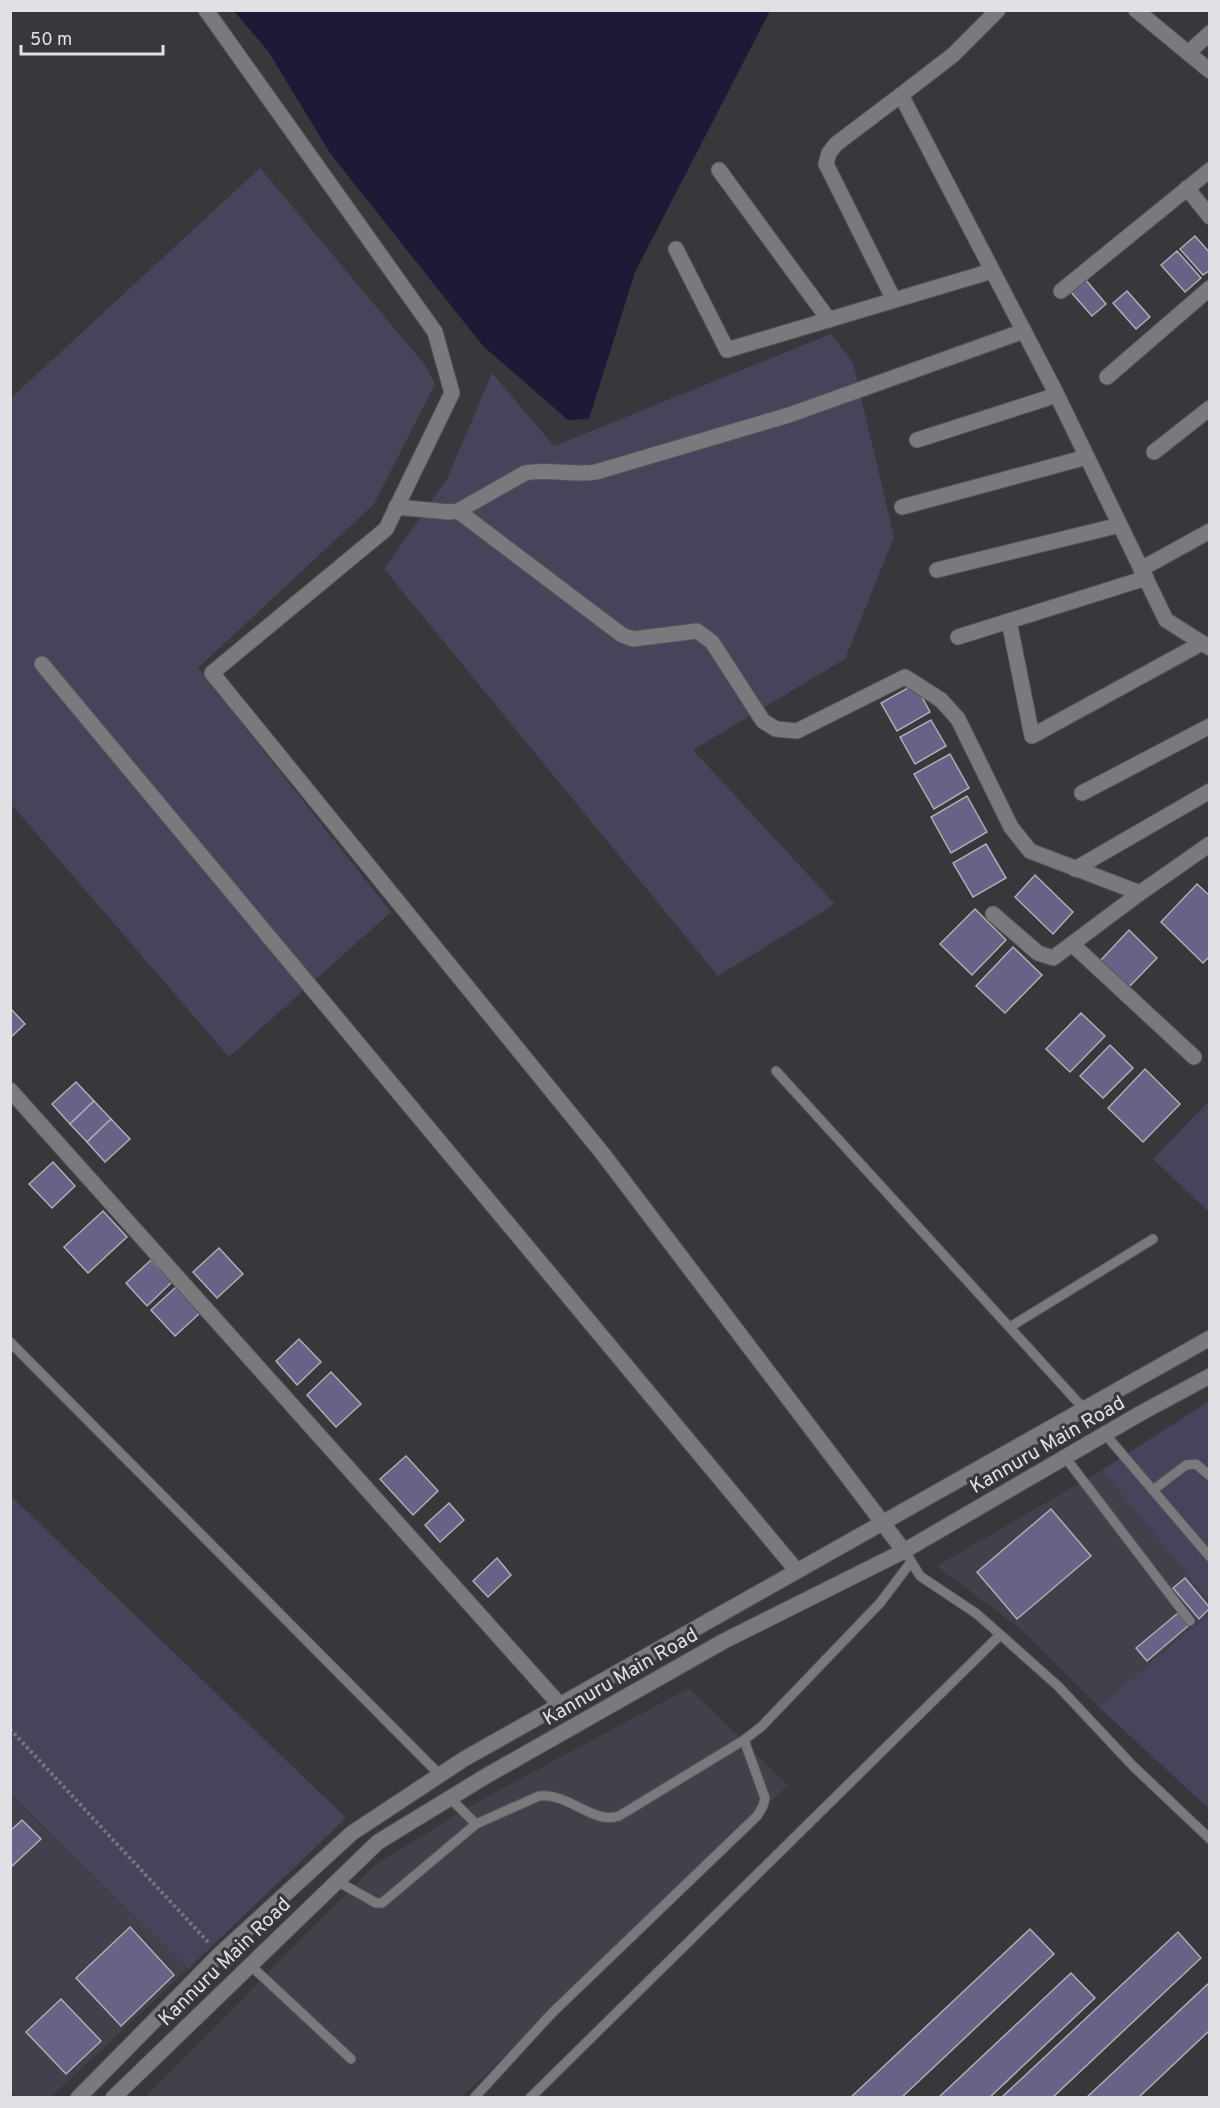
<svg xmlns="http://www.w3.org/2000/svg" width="1220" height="2108" viewBox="0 0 1220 2108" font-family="Overpass,sans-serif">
  <rect width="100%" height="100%" fill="#37373c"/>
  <!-- built -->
  <g fill="#41404b">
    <polygon points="1102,1470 1209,1602 1209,1613 1099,1707 1022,1630 937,1566"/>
    <polygon points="689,1688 788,1785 462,2097 144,2098 376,1864 479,1801"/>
    <polygon points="10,1795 188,1969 51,2097 16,2097 11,2091"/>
  </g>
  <!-- green -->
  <g fill="#46445a">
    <polygon points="260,168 425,365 435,384 374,504 198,668 391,912 229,1057 11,804 11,398"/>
    <polygon points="831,334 853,363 894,537 845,659 693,750 835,904 718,976 384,569 447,479 492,373 554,446"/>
    <polygon points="1209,1101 1209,1212 1153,1159"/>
    <polygon points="1209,1401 1209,1602 1102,1470"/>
    <polygon points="11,1496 346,1818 188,1969 11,1795"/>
    <polygon points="1209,1613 1209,1809 1099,1707"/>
  </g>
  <!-- water -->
  <polygon fill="#1e1937" points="234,11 770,11 635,272 589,419 568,420 483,346 330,153 268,51"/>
  <!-- building -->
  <g fill="#676387" stroke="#aeadb3" stroke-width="1.5">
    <polygon points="1195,236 1210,253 1210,270 1203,275 1180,249"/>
    <polygon points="1177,251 1201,278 1185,292 1161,265"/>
    <polygon points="1085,279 1106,304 1092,316 1070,291"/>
    <polygon points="1127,291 1150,317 1136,329 1113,303"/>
    <polygon points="915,684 930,712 897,731 881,703"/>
    <polygon points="931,720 946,746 915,764 900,737"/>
    <polygon points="950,754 969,788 934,809 914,774"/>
    <polygon points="967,796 987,832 951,853 931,817"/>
    <polygon points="986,844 1006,878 973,897 953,863"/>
    <polygon points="1035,875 1073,912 1053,934 1015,897"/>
    <polygon points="1197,884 1210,896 1210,956 1203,963 1161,922"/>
    <polygon points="975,909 1006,940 972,975 940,944"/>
    <polygon points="1129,930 1157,958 1128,988 1100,961"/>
    <polygon points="1013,947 1042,975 1005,1013 976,986"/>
    <polygon points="10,1008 25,1024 10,1038"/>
    <polygon points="1081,1013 1105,1036 1070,1072 1046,1049"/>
    <polygon points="1110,1045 1133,1068 1103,1098 1080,1076"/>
    <polygon points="1145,1069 1180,1104 1143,1142 1108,1108"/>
    <polygon points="76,1082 94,1101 70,1124 52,1104"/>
    <polygon points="94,1101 111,1119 87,1142 70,1124"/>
    <polygon points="111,1119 130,1139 105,1162 87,1142"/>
    <polygon points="53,1162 75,1186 52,1208 29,1184"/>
    <polygon points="103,1211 127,1237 88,1273 64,1247"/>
    <polygon points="219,1248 243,1274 217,1298 193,1272"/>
    <polygon points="151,1260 172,1282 147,1306 126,1283"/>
    <polygon points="176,1287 200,1313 175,1336 151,1310"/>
    <polygon points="299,1339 321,1362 297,1385 276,1361"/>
    <polygon points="331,1372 361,1404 336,1427 307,1395"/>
    <polygon points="406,1456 438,1491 413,1515 380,1479"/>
    <polygon points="449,1503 464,1520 440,1542 425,1525"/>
    <polygon points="1051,1509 1091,1556 1017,1619 977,1572"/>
    <polygon points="497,1558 511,1575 488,1597 473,1581"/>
    <polygon points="1185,1578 1210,1608 1199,1619 1173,1588"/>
    <polygon points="1178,1613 1188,1626 1147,1661 1136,1648"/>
    <polygon points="22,1820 41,1839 10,1868 10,1831"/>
    <polygon points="130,1927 174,1975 121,2026 76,1978"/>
    <polygon points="1030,1929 1054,1954 901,2098 850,2098"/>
    <polygon points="1178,1932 1201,1958 1052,2098 1001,2098"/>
    <polygon points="1071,1973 1095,1998 989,2098 938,2098"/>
    <polygon points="1210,1982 1210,2030 1138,2098 1086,2098"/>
    <polygon points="61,1999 101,2041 66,2074 26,2032"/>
  </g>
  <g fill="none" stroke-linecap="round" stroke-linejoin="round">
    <!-- service casing -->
    <g stroke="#555459" stroke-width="11">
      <g id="service">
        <polyline points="776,1071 1084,1409"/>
        <polyline points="1010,1327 1153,1239"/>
        <polyline points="10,1342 440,1775"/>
        <polyline points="1105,1434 1210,1557"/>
        <polyline points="1065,1457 1190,1621"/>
        <polyline points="1153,1490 1186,1465 1196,1464 1210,1476"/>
        <polyline points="909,1558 920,1576 977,1614 1058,1686 1133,1766 1210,1839"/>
        <path d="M450 1798 476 1824 539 1796C568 1792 593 1825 619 1816L744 1740 762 1726 880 1603 911 1562"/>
        <polyline points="337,1881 376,1903 382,1903 476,1824"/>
        <polyline points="250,1965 351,2059"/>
        <polyline points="474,2098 552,2013 757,1816 763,1806 765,1798 744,1740"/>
        <polyline points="530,2098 1000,1635"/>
      </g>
    </g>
    <!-- minor casing -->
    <g stroke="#555459" stroke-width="17">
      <g id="minor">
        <polyline points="206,10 435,332 452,393 386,529 212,673 603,1154 904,1551"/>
        <polyline points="998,10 953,55 901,95 1055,391 1166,620 1210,648"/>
        <polyline points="1136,10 1210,71"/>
        <polyline points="1188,53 1210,33"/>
        <polyline points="719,170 829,320"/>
        <polyline points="1187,188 1210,217"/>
        <polyline points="676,249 727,350 992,271"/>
        <polyline points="1061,291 1210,170"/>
        <polyline points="894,300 826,164 829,153 836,144 901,95"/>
        <polyline points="1107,377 1210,288"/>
        <polyline points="917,440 1057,395"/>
        <polyline points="1154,452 1210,408"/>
        <path d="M396 507 449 512 458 511 525 473C549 468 573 476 596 472L789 415 1024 331"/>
        <polyline points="902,507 1087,457"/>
        <polyline points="458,511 622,635 633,639 697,631 712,642 763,721 776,729 797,731 905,677 941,700 958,719 1011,827 1030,851 1140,893"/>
        <polyline points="1141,569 1210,531"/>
        <polyline points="937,570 1120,525"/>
        <polyline points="1009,621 1032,736 1202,643"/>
        <polyline points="958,637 1146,578"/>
        <polyline points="42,664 797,1571"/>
        <polyline points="1082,793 1210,726"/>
        <polyline points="1075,869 1210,791"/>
        <polyline points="993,914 1038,953 1053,958 1140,893 1210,844"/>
        <polyline points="1072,944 1194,1057"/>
        <polyline points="10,1090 560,1705"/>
      </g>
    </g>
    <!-- secondary casing -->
    <g stroke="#555459" stroke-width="17">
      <g id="secondary">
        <polyline points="78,2098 220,1954 352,1833 464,1759 1210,1338"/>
        <polyline points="113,2098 378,1842 486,1776 724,1641 904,1551 1141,1413 1210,1376"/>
      </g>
    </g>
    <!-- path -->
    <polyline stroke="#757579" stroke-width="4" stroke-dasharray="3 3" stroke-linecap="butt" points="10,1729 209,1943"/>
    <!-- service -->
    <use href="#service" stroke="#79797e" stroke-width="9"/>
    <!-- minor -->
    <use href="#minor" stroke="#79797e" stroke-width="15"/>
    <!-- secondary -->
    <use href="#secondary" stroke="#79797e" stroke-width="15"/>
  </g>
  <g text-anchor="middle" stroke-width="6" stroke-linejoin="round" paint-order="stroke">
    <!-- street labels -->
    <g font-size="20" fill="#e1e0e4" stroke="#37373c">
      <text transform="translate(1047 1444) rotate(-30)" y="7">Kannuru Main Road</text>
      <text transform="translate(620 1676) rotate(-30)" y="7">Kannuru Main Road</text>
      <text transform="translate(224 1961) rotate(-44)" y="7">Kannuru Main Road</text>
    </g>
  </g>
  <!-- border -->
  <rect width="1220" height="2108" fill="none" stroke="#e1e0e4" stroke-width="24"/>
  <!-- scale -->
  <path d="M21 45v9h142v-9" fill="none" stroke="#e1e0e4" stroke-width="3"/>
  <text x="30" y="45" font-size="18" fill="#e1e0e4" stroke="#37373c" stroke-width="4.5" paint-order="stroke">50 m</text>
</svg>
